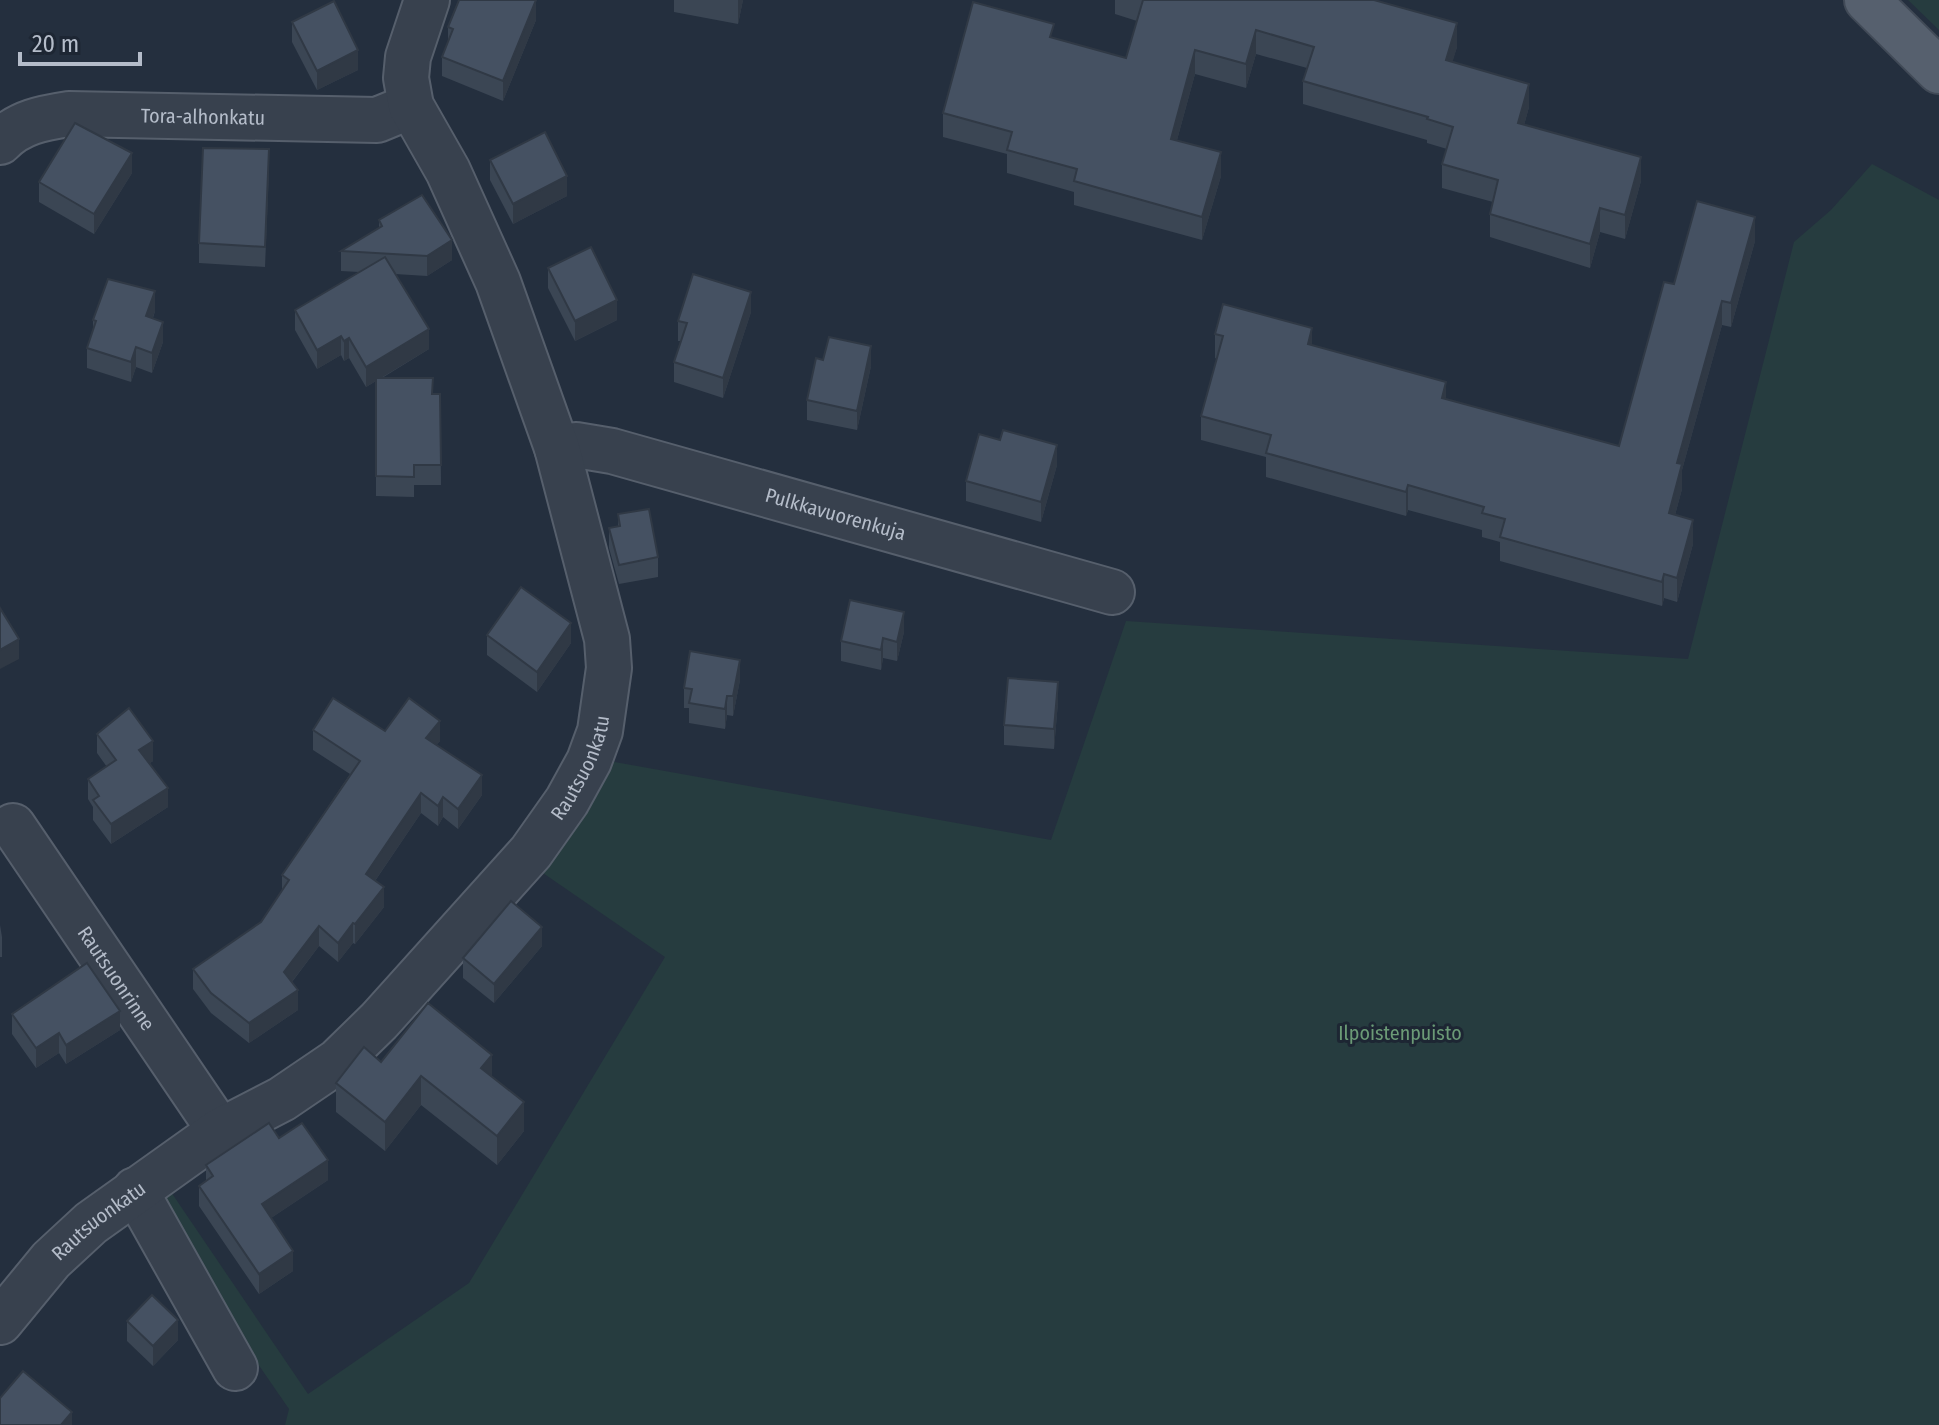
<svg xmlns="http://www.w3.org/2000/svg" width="1939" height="1425" viewBox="0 0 1939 1425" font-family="'Fira Sans Condensed',sans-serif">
  <rect width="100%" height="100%" fill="#242f3e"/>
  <!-- green -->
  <g fill="#263c3f">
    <polygon points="1908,0 1939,0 1939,30"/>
    <polygon points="1872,164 1939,200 1939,1425 285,1425 289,1409 150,1207 171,1192 308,1394 469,1283 665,957 540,871 609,761 1051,840 1126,621 1688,659 1794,242 1831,210"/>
  </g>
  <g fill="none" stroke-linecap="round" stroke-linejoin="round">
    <!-- minor casing -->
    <g stroke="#565f6c" stroke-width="48">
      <g id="minor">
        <path id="s1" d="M0 142C19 122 43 118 69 114L377 120 411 106"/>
        <path id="s2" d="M557 448 576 445 612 451 1112 592"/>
        <path id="s3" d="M13 826 220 1131"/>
        <polyline points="135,1190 235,1368"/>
        <path id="s4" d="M0 1322 51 1260 91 1223 220 1131 282 1099 338 1061 379 1021 531 852 567 801 589 761 600 731 609 668 607 639 557 448 498 282 448 171 411 106 406 78 408 57 427 0"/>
      </g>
    </g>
    <!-- major casing -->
    <g stroke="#414a57" stroke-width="48">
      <polyline id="major" points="1867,0 1939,71"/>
    </g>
    <!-- minor -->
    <use href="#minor" stroke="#38414e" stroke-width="44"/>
    <!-- major -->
    <use href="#major" stroke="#56606e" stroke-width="44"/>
  </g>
  <!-- wall -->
  <g fill="#3b4654">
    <polygon points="674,0 743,0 738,24 674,12"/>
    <polygon points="1115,0 1374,0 1457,47 1452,62 1529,107 1524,125 1641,181 1625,239 1600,232 1590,268 1490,237 1490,214 1493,202 1442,188 1442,164 1447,149 1427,143 1427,140 1303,104 1303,81 1307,68 1256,54 1246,88 1195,74 1177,140 1221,176 1202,240 1074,205 1074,192 1007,173 1007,154 943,137 943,113 1054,38 1126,58 1137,21 1115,14"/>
    <polygon points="536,20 503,101 442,76 442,57 448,42 448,27"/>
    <polygon points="292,22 358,70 317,90 292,42"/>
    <polygon points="490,160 567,196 513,224 490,180"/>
    <polygon points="269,169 265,267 199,263 199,243"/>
    <polygon points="132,173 94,234 39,202 39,182"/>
    <polygon points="379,220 452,260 427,276 395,274 429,349 382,378 433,394 440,394 441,485 414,485 414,497 376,496 376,381 366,387 349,358 344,361 341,355 317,369 295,330 295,310 359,272 341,271 341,251 379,228"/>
    <polygon points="1755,241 1731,327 1722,325 1682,470 1682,489 1675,515 1693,544 1677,602 1664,598 1662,606 1500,561 1500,542 1482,537 1482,530 1408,510 1406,516 1266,477 1266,457 1201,440 1201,416 1217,359 1215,358 1215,334 1312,345 1446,399 1619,446 1674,284"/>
    <polygon points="548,268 617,320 575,341 548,288"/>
    <polygon points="155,311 153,318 163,342 152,373 136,367 131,382 87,368 87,348 93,330 93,320"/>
    <polygon points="751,312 723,398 674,382 674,362 681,341 678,341 678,321"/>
    <polygon points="871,366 857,430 807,420 807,400"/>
    <polygon points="1057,465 1041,522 966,501 966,481"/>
    <polygon points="618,514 658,557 658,577 619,584 609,548 609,528 618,526"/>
    <polygon points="904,632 897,661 883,658 881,670 841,661 841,641"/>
    <polygon points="487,635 571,643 537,692 487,655"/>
    <polygon points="740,680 733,716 727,715 725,729 689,723 689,708 684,708 684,688"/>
    <polygon points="1058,702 1054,749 1004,745 1004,725"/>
    <polygon points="313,730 385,731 440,741 436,745 482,795 458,829 443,817 438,826 421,813 375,881 384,907 355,944 353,943 338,962 319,946 292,982 298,1010 249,1043 211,1013 193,989 193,969 261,922 282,891 282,875 350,774 313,750"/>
    <polygon points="97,734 153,761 150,763 168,807 111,844 93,820 93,807 88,799 88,779 107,767 97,753"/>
    <polygon points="0,925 2,937 2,957 0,957"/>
    <polygon points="542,946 494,1003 463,978 463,958"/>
    <polygon points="12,1014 120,1030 66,1064 59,1053 36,1068 12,1034"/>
    <polygon points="381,1062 492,1076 524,1131 497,1165 421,1105 385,1151 336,1112 336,1083"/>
    <polygon points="279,1138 328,1180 271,1218 293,1271 259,1294 199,1206 199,1186 206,1181 206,1165"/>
    <polygon points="127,1321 178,1340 153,1366 127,1341"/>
  </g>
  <!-- shaded-wall -->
  <g fill="#303945">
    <polygon points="536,0 536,20 503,101 503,81"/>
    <polygon points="738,0 743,0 738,24"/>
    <polygon points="1457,23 1457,47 1446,84 1446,60"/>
    <polygon points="1256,30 1256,54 1246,88 1246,64"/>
    <polygon points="358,50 358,70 317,90 317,71"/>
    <polygon points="1195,50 1195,74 1171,162 1171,139"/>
    <polygon points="1529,84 1529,107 1518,147 1518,123"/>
    <polygon points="1221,152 1221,176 1202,240 1202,217"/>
    <polygon points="132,153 132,173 94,234 94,214"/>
    <polygon points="1641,157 1641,181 1625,239 1625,215"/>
    <polygon points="567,176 567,196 513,224 513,204"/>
    <polygon points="1600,208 1600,232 1590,268 1590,244"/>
    <polygon points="1755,217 1755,241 1731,327 1731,303"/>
    <polygon points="452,240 452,260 427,276 427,256"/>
    <polygon points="155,291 155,311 146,336 146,316"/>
    <polygon points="751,292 751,312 723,398 723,378"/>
    <polygon points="617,300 617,320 575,341 575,321"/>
    <polygon points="1722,301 1722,325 1682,470 1682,489 1669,537 1669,513 1677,463"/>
    <polygon points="163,322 163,342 152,373 152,353"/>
    <polygon points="1312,328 1312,352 1308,344"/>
    <polygon points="429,329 429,349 366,387 366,367"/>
    <polygon points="341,336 341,355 317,369 317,350"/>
    <polygon points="349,338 349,358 344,361 344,341"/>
    <polygon points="871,346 871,366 857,430 857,411"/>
    <polygon points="136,347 136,367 131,382 131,362"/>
    <polygon points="1446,382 1446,406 1442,398"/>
    <polygon points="1057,445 1057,465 1041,522 1041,502"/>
    <polygon points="1408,485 1408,510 1406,516 1406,492"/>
    <polygon points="1693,520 1693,544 1677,602 1677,578"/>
    <polygon points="1664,574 1664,598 1662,606 1662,582"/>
    <polygon points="904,612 904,632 897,661 897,642"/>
    <polygon points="571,623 571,643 537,692 537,672"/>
    <polygon points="883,638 883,658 881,670 881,650"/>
    <polygon points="19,639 19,659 0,669 0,650"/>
    <polygon points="740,660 740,680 733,716 733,696"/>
    <polygon points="1058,682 1058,702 1054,749 1054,729"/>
    <polygon points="727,696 727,715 725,729 725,709"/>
    <polygon points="440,721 440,741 426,758 426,738"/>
    <polygon points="153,741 153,761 139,770 139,750"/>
    <polygon points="482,775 482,795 458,829 458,809"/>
    <polygon points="168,788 168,807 111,844 111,824"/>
    <polygon points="421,793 421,813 366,894 366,874"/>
    <polygon points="443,797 443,817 438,826 438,806"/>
    <polygon points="384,887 384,907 355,944 355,924"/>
    <polygon points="353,923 353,943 338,962 338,943"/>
    <polygon points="319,926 319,946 284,992 284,972"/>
    <polygon points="542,927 542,946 494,1003 494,984"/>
    <polygon points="298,990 298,1010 249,1043 249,1023"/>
    <polygon points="120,1011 120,1030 66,1064 66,1045"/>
    <polygon points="59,1033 59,1053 36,1068 36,1048"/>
    <polygon points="492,1055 492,1084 481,1068"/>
    <polygon points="421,1076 421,1105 385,1151 385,1122"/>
    <polygon points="524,1102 524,1131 497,1165 497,1136"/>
    <polygon points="328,1160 328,1180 262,1224 262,1204"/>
    <polygon points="293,1251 293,1271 259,1294 259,1274"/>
    <polygon points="178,1320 178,1340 153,1366 153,1346"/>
    <polygon points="72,1412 72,1425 61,1425"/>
  </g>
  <!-- building -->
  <g fill="#455162" stroke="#303945" stroke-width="2">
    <polygon points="459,0 536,0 503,81 442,57 453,29 448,27"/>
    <polygon points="1143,0 1374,0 1457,23 1446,60 1529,84 1518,123 1641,157 1625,215 1600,208 1590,244 1490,214 1498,180 1442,164 1453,127 1427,119 1428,117 1303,81 1314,47 1256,30 1246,64 1195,50 1171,139 1221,152 1202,217 1074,181 1077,169 1007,150 1012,132 943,113 973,2 1054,24 1050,37 1126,58"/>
    <polygon points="334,1 358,50 317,71 292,22"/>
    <polygon points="75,123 132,153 94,214 39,182"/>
    <polygon points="545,132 567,176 513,204 490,160"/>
    <polygon points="203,148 269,149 265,247 199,243"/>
    <polygon points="422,195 452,240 427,256 341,251 382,226 379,220"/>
    <polygon points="1697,201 1755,217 1731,303 1722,301 1677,463 1682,464 1669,513 1693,520 1677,578 1664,574 1662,582 1500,537 1505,519 1482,513 1484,507 1408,485 1406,492 1266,453 1271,435 1201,416 1223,336 1215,334 1223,304 1312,328 1308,344 1446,382 1442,398 1619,446 1664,282 1674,284"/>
    <polygon points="591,247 617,300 575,321 548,268"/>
    <polygon points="385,257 429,329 366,367 349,338 344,341 341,336 317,350 295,310"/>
    <polygon points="693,274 751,292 723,378 674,362 687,323 678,321"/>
    <polygon points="108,279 155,291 146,316 163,322 152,353 136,347 131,362 87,348 96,321 93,320"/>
    <polygon points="829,337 871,346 857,411 807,400 816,358 823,360"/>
    <polygon points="376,378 433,378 432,394 440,394 441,465 414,465 414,477 376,476"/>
    <polygon points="1003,430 1057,445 1041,502 966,481 979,434 1000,440"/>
    <polygon points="649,509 658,557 619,565 609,528 620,526 618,514"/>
    <polygon points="521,587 571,623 537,672 487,635"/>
    <polygon points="850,600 904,612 897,642 883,638 881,650 841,641"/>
    <polygon points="0,608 19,639 0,650"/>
    <polygon points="690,651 740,660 733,696 727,696 725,709 689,703 692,689 684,688"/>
    <polygon points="1008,678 1058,682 1054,729 1004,725"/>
    <polygon points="333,698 385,731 409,698 440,721 426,738 482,775 458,809 443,797 438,806 421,793 366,874 384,887 355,924 353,923 338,943 319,926 284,972 298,990 249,1023 211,993 193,969 261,922 289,880 282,875 360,761 313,730"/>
    <polygon points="129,708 153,741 139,750 168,788 111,824 93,800 99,796 88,779 116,760 97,734"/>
    <polygon points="511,901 542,927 494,984 463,958"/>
    <polygon points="87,963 120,1011 66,1045 59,1033 36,1048 12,1014"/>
    <polygon points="428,1003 492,1055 481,1068 524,1102 497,1136 421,1076 385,1122 336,1083 364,1047 381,1062"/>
    <polygon points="269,1123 279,1138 302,1123 328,1160 262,1204 293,1251 259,1274 199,1186 213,1176 206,1165"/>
    <polygon points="152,1295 178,1320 153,1346 127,1321"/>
    <polygon points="23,1371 72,1412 61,1425 0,1425 0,1398"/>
  </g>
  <g text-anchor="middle" stroke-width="6" stroke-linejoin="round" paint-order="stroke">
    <!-- street labels -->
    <g font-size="20" fill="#b4bcc9" stroke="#1d2633">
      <text dy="7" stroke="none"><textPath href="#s1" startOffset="210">Tora-alhonkatu</textPath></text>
      <text dy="7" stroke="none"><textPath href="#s2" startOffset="288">Pulkkavuorenkuja</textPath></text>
      <text dy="7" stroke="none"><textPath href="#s4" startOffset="814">Rautsuonkatu</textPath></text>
      <text dy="7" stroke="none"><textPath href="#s3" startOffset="184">Rautsuonrinne</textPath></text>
      <text dy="7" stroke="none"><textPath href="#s4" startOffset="142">Rautsuonkatu</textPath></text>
    </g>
    <!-- park labels -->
    <g font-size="20" fill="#6b9a76" stroke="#1d2633">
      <text x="1400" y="1040">Ilpoistenpuisto</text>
    </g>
  </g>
  <!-- scale -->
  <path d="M20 52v12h120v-12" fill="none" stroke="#b4bcc9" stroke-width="4"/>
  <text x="32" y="52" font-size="24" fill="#b4bcc9" stroke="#1d2633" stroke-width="6" paint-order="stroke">20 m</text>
</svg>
